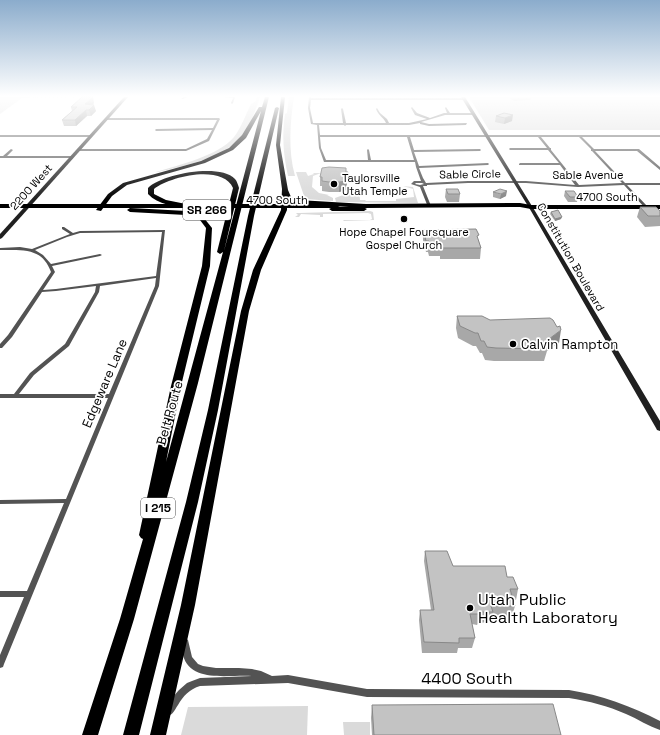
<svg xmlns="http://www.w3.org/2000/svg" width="660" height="735" viewBox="0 0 660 735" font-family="'Space Grotesk',sans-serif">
  <rect width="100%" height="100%" fill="#fff"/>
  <!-- green -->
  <g fill="#dadada">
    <polygon points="0,97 123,97 22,98 0,114"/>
    <path d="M257 97H260C256 110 250 125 241 136 225 158 183 166 158 172H156C179 165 218 156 234 137 241 128 246 114 251 104L256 101Z"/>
    <path d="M289 97H294C290 122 288 151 295 176H288C283 154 282 134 285 114L287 113Z"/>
    <polygon points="469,97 660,97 660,130 489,130"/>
    <polygon points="296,172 306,172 308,176 314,174 313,173 321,173 313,176 312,187 319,193 329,195 327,195 333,198 333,201 305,199"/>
    <polygon points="403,186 413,187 418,203 336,202 335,198 357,190 359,190 360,200 365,200 366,201 396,201 396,199 414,197 413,189"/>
    <polygon points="370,211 373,212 374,220 344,221 343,220 370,220 372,219 371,214 368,213 323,214 323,217 320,217 320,215 301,214 299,217 295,217 298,215 296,213 299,213"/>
    <polygon points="308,706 307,735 181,735 188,707"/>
    <polygon points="343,722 370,722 370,735 344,735"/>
  </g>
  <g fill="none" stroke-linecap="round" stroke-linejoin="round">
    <!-- street -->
    <g fill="#535353" fill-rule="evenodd">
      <polygon points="184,97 187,97 183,99 181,99"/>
      <polygon points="223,97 235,97 233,103 232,104 231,103 233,98"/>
      <path d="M309 97H311V98H464L465 99 464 100H311L310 108 313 123H343L341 109 342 108 343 109 346 123H386C384 118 378 115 376 109L377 108 380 113 387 119 389 123H409L427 119 415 115 411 108 412 107 417 113 430 118 444 113H447L445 108 446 107 450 113H474L475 114 474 115H445L421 122 429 124 467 123 466 125 429 126 420 124V123L409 125H346L345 126 344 125H319L320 135H660V137H582L594 149H639L660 167V170L637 151H595L625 183H660V185H627L647 206 648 207 646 208H645L624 185 578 187 526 183H468L427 185V186H423L431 206 428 207 420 187 411 184 414 181H421L416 167 415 162H324L319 148 317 125 311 124 308 108ZM320 137H407L414 160H371L369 150 368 149 367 150 368 160H326L321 148ZM410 137H538L547 148H510L509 149 510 150H548L559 163H520L519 164V165H560L575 185 526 181H468L426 183 423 178 419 168 488 165 489 164 488 163 419 166 414 152 480 151 481 150 480 149 414 150ZM541 137H579L591 149V151H592L622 183 579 185 551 150V148H550ZM416 183H422L424 184 420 185 415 184Z"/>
      <polygon points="106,118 219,118 220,119 209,141 186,151 77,151 77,150 78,149 186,149 207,139 212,130 156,131 155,130 156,129 213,128 217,120 105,120"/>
      <polygon points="0,135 90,135 91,136 90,137 0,137"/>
      <polygon points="11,149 13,150 7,156 72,156 73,157 72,158 0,158 0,156 3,156"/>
      <path d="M62 227H64L73 233 80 231 165 230 159 286 4 664 3 667 0 668V655L24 597H0V591H27L64 503 0 504V500L66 499 108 398H0V394H14L30 373 65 344 95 292 96 286 56 291 42 292 12 337 2 348H0V344L8 335 51 272C42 247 22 250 0 250V248L20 247 32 249 70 234 62 229ZM162 232 156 276 56 289 43 290 55 272 52 266 100 256 102 255 100 254 51 264 43 255 35 250 67 237 80 233ZM156 278 155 286 109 394H19L34 375 69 346 99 292 100 286Z"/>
      <path d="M185 638 188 640 192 657 198 664 203 666 216 668H239L252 669 261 671 272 676 288 675 367 689 569 690C601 695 631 706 660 721V730C648 726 638 719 626 714 608 706 589 701 569 698L367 697 288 683 200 686C190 689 183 696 178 705 175 709 174 713 170 715L167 714 166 711 172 698 179 690 187 683 192 681 200 678 252 676C231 674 190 684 183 655 182 650 181 644 182 640Z"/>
    </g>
    <!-- secondary -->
    <g fill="#202020" fill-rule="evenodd">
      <polygon points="124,97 128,97 2,238 0,239 0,234"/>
      <polygon points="461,97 465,97 535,211 660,421 660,431 657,430 656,428 531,211"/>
    </g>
    <!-- primary -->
    <polygon fill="#000" fill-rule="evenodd" points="520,203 531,205 660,205 660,209 531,209 520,207 365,208 367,209 364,211 332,211 329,209 331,208 0,208 0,204 337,204 340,206 338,207 358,207 356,206 359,204"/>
    <!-- highway -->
    <g fill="#000" fill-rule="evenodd">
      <path d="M265 97H269L198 383 134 619 98 735H82L120 619 143 539 141 538 139 535 171 386 202 266 206 228 200 220 186 215 130 212 127 210 130 208 187 211 204 218 212 228 210 266 181 386 166 462 223 252 220 254 217 252 233 188C223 164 170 176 154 189V194L166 200 191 205V207L189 208C175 206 158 205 148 194V188C162 174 220 163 235 179 237 181 238 185 239 188L224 251 261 111 246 138 233 150 205 163 127 185 112 196 101 211 96 210 108 194 123 183 201 161 229 148 242 135 259 107H262Z"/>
      <polygon points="281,97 285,97 280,145 288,190 291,197 298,200 366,204 369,206 366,208 297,204 287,200 287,210 261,270 249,311 195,605 166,735 150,735 181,605 241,311 253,270 281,210 282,189 276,145"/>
      <polygon points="277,107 279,108 254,216 218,410 198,502 139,735 123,735 186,502 208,410 248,216 275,108"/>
    </g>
  </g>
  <!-- wall -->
  <g fill="#a8a8a8">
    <polygon points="509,97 531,97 530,100 514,101"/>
    <polygon points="94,103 92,105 96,111 91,116 87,116 76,126 64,126 62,120 72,111 71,107"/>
    <polygon points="504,113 512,121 504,124 495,122 496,116"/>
    <polygon points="329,167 347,182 346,190 339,192 329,192 322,191 322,186 320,186 320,177"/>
    <polygon points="446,189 460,194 459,202 447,202 445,197"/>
    <polygon points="565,191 578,197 577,202 568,202 564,196"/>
    <polygon points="493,192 506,196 500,199 493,197"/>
    <polygon points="640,207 660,211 660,226 645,227 637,217"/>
    <polygon points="551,212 561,219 555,221 550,214"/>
    <polygon points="423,230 478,239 481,248 480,259 440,259 440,256 429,256 428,252 426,252 423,240"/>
    <polygon points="457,316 490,320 559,343 547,351 544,361 494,361 485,360 482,353 480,353 476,346 473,346 458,338 456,328"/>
    <polygon points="425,551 453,566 507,577 518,589 516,600 513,600 515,606 512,616 492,616 490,622 478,623 477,625 472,624 475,638 472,648 458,648 457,653 422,653 419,620 420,610 431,610 424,561"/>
    <polygon points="372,705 561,735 372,735 371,718"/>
  </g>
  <!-- shaded-wall -->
  <g fill="#888">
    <polygon points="93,97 94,103 87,110 85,104"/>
    <polygon points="94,105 96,111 91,116 89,110"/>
    <polygon points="86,110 87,116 76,126 75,120"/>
    <polygon points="513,115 512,121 504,124 505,118"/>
    <polygon points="348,172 347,182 346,190 339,192 339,182"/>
    <polygon points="507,191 506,196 500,199 501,194"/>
    <polygon points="562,217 561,219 555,221 555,219"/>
    <polygon points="561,330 559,343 547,351 547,349 545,342"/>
  </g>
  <!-- building -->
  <g fill="#c3c3c3" stroke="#888">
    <polygon points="82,97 93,97 85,104 94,105 89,110 86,110 75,120 62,120 77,107 71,107"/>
    <polygon points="504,113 513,115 505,118 496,116"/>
    <polygon points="329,167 346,168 346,172 348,172 346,181 339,182 329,182 322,181 322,177 320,177 322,168"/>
    <polygon points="446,189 458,189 460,194 448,194"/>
    <polygon points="500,189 507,191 501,194 493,192"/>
    <polygon points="565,191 574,191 578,197 570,197"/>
    <polygon points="640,207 656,207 660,211 660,216 648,216"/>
    <polygon points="558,210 562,217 555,219 551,212"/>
    <polygon points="476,229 479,235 477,236 481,248 442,248 441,245 430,245 429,241 426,241 423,230"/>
    <polygon points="457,316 482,316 490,320 550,318 553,320 557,327 560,326 561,330 545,342 547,349 496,348 487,347 484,341 481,341 478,333 475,333 460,326"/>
    <polygon points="425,551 447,551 453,566 505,566 507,577 513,577 518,589 510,589 515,606 491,606 493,612 479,612 480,614 470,614 475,638 459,638 459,643 424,642 420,610 434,610"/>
    <polygon points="553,704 561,735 374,735 372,705"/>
  </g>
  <!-- sky -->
  <linearGradient id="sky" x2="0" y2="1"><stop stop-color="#8baccc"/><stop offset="0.48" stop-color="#fff"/><stop offset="1" stop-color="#fff" stop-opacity="0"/></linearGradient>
  <rect width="660" height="200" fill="url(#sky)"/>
  <!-- markers -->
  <g fill="#000" stroke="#fff" stroke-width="1.5">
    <circle cx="334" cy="184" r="4"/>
    <circle cx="404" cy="219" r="4"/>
    <circle cx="513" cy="344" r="4"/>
    <circle cx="470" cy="608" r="4"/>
  </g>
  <g text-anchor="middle" stroke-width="3.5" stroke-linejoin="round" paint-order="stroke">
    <!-- far-street labels -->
    <g font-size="11" fill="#000" stroke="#fff">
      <text transform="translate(470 174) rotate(-1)" y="4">Sable Circle</text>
      <text x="588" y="179">Sable Avenue</text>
      <text transform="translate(31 187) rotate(-48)" y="4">2200 West</text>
      <text x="607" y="201">4700 South</text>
      <text x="277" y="204">4700 South</text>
      <text transform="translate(571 257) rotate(60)" y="4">Constitution Boulevard</text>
    </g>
    <!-- far-poi labels -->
    <g font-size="11" fill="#000" stroke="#fff" text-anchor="start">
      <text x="342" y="182">Taylorsville<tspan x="342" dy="13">Utah Temple</tspan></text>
      <text x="404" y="236" text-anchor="middle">Hope Chapel Foursquare<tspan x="404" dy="13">Gospel Church</tspan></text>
    </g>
    <!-- shield labels -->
    <g fill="#fff" stroke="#4c4c4c" stroke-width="1">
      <rect x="183" y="200" width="48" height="20" rx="3"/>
      <rect x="141" y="498" width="34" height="20" rx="3"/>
    </g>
    <g font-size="12" font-weight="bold" fill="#000">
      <text x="207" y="214">SR 266</text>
      <text x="158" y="512">I 215</text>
    </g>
    <!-- poi labels -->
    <g font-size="13" fill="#000" stroke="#fff" text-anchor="start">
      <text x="521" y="349">Calvin Rampton</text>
    </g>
    <!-- street labels -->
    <g font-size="13" fill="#000" stroke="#fff">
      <text transform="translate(104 383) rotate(-67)" y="5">Edgeware Lane</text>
      <text transform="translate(169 413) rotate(-74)" y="5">Belt Route</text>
    </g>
    <!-- near-poi labels -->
    <g font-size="16" fill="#000" stroke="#fff" text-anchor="start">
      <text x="478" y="605">Utah Public<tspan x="478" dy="18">Health Laboratory</tspan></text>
    </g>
    <!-- near-street labels -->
    <g font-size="16" fill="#000" stroke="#fff">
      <text x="467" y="684">4400 South</text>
    </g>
  </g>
</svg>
